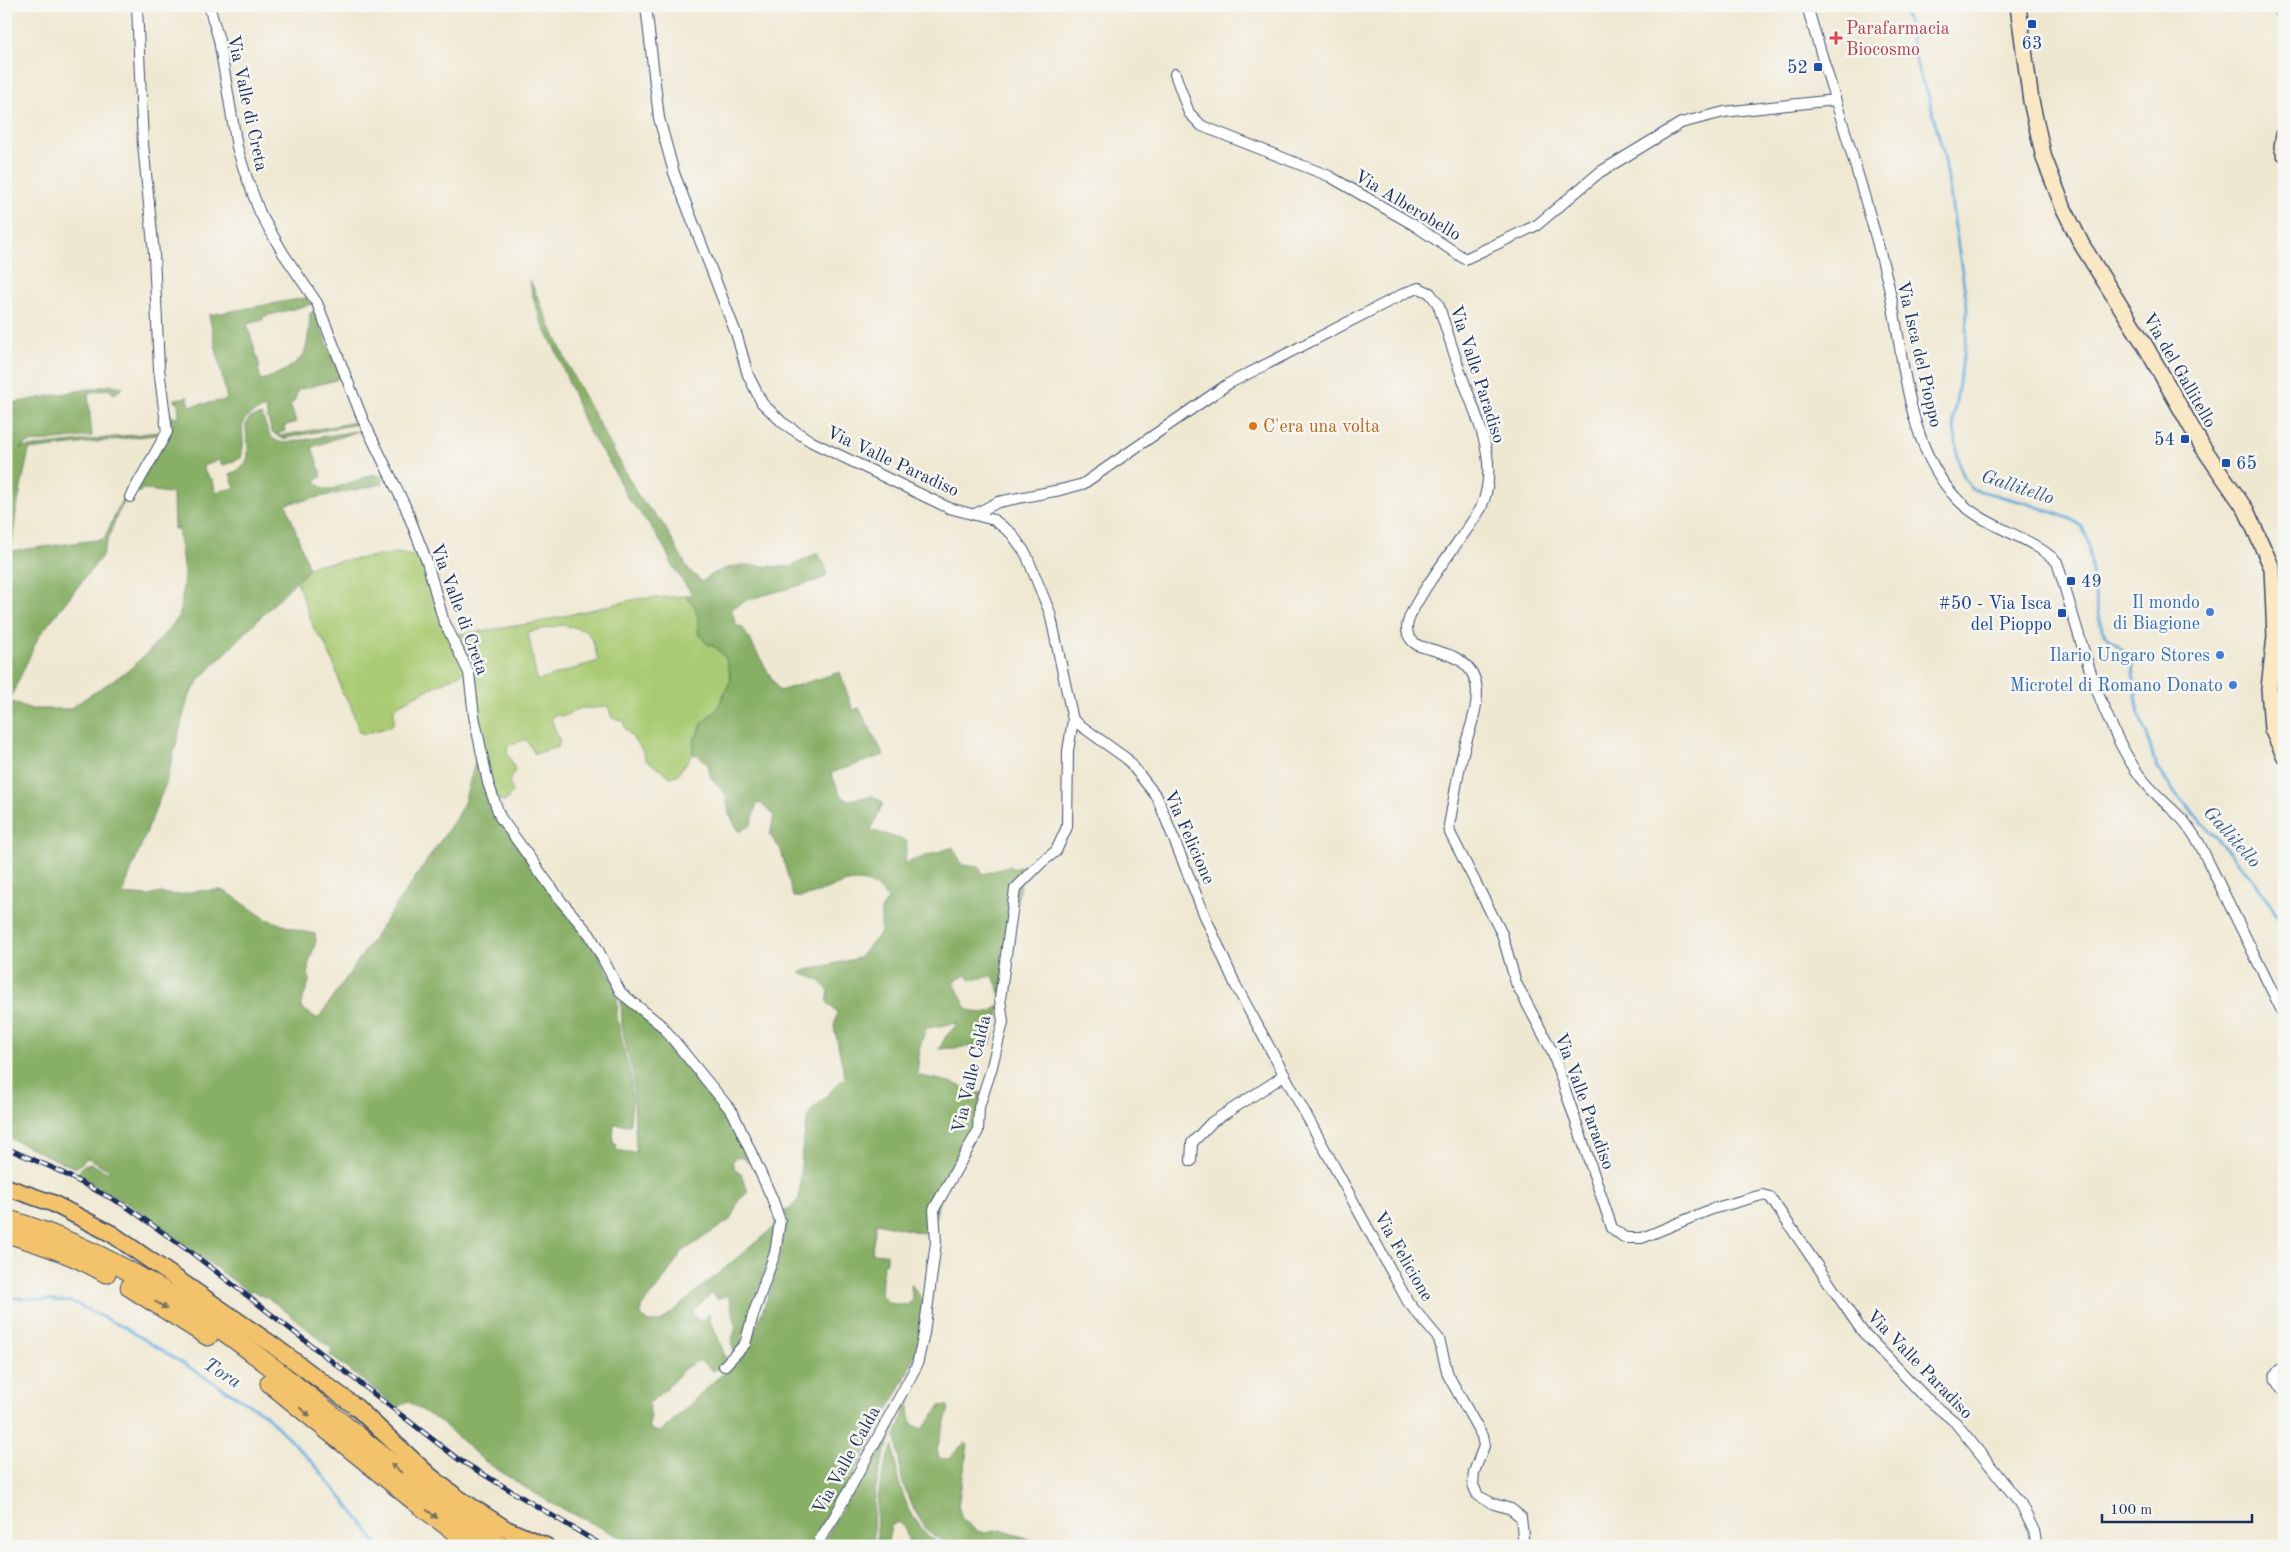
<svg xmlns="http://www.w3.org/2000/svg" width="2290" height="1552" viewBox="0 0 2290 1552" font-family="'Old Standard TT',serif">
  <rect width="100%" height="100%" fill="#f6f6f2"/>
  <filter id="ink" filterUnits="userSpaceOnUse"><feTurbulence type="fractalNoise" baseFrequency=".02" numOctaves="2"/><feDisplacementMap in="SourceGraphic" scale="10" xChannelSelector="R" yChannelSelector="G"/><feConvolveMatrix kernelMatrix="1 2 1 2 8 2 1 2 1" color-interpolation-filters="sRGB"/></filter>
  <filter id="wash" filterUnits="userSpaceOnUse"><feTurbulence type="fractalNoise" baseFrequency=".0096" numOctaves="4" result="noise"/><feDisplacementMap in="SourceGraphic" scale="20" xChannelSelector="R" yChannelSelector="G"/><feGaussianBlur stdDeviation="1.12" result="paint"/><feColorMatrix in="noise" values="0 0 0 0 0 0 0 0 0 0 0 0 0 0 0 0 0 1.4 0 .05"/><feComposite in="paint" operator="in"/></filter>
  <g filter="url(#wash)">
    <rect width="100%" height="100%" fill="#efe8d1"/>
    <!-- green -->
    <g fill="#aacb73" stroke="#627d68" fill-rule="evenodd">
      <polygon points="418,549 466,671 397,705 394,710 394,723 389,727 364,734 359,732 350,703 342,693 336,669 323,640 315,631 297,582 312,565 399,553 412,556"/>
      <path d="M685 596 694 606 698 618V632L706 643 718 649 726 659 731 679 717 709 703 723 694 741 693 754 677 775 671 777 646 760 642 750 625 728 624 721 612 718 608 706 597 708H580L565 716 555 715 551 718 560 743 558 747 535 754 526 739 508 746 507 752 515 770 509 782 513 792 505 802 497 799 485 758 472 672 452 634H462L534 623 636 599ZM562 625C592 630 591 633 598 661L537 681 528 632Z"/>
    </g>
    <!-- forest -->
    <g fill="#87af65" stroke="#516f62">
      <path d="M530 280 573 376 639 497 664 525 688 569 702 582 711 575 724 569 741 565 790 567 818 553C821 561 830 568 825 577L815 581 747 600 731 609 736 625 743 628 779 691 840 672 853 710 859 708 884 755 831 773 841 796 848 800 873 796 883 803 871 830 907 841 905 863 953 847 962 865 979 867 983 874 1011 866 1013 869 1037 861 1020 884 1001 995 993 976 970 980 968 975 953 981 967 1009C981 1015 990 1014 1001 1004L990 1045 939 1049 946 1036 958 1023 926 1028 920 1046 917 1075 949 1082 981 1093 977 1125 942 1187 933 1231 922 1233 876 1223 872 1253 887 1254V1262L883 1265 881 1295 889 1303 907 1305 912 1300 911 1284 926 1304 916 1352 905 1378 816 1546H638L553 1504 521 1485 483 1460 441 1422 407 1401 398 1408 330 1355 332 1349 274 1302 252 1290 249 1292 150 1220 151 1218 77 1174 84 1165 90 1163 109 1173V1170L88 1158C83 1160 81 1166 76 1167 71 1168 16 1141 6 1136V404L111 385 124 387 114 394 108 389 88 393 92 436 28 443 20 448 167 431 162 434 29 450 16 512 11 551 104 539 124 495 149 457 117 515 102 556 39 636 9 701 32 709H69L130 669 153 647 178 618 181 610 184 573 178 528 174 529 173 494 142 489 139 493 135 488 171 432 170 413 171 417H179L178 402H175V399L188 397 190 406 227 400 209 315 310 297 313 304 262 317 263 320 247 324 260 367 258 368 261 380C273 377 300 365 305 351 309 340 309 325 310 313L315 311 340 376 336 380 298 390 294 402 290 404 296 422 284 426 285 431 277 434 280 436 357 422 344 385 346 384 361 423 282 439 272 432 265 408C229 420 249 431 241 458L222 466 219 460 203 466 206 475H208L209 478 212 479 216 492 235 488 230 474C258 463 245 447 246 423L250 418 261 415C269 428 265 438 283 443L357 431 312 447 322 476 315 481 322 488 329 490 374 474 382 477 383 484 286 504 309 568 201 678 188 698 166 783 122 894 149 896 160 893 180 895 195 891 221 890 230 894 266 919 297 930 315 934 316 941 308 966 309 982 300 1007 318 1019 454 821 464 803 479 747 492 800 584 929 618 989 617 1019 631 1078 632 1100 630 1125 614 1124 613 1144H616V1150L636 1153 633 1076 622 1028 621 999 662 1026 729 1112 747 1147 745 1153 748 1163 744 1158 737 1157 732 1162 736 1170 741 1174 748 1192 739 1200 730 1220 682 1252 659 1286 641 1307V1315L648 1322H660L774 1227 779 1228 736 1357 731 1343 736 1327 728 1295 717 1299 712 1293 691 1312 700 1322 709 1314 711 1316 709 1318C716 1335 723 1345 726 1363L713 1371 704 1363 698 1361 684 1369 666 1389 648 1404 651 1416 648 1428 658 1432 662 1431 715 1380 738 1363 745 1353C763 1310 787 1259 782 1212L790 1209 799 1199 802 1151 806 1125 811 1111 845 1077 834 1027 837 1013 827 1002 829 991 819 980 800 973 806 970 859 958 881 932V910L888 899C858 858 823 901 793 897L781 850 770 835 774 815 762 804 757 803 751 825 739 832 729 814 726 795 711 778 708 765 698 755 693 754 694 741 703 722 717 709 731 679 726 659 718 649 706 643 698 632V618L694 606 685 596 692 594 673 567 665 549 650 525 628 499 612 467 587 429 556 351 543 326 532 294Z"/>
      <polygon points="911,1379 909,1411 912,1424 921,1429 927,1424 940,1406 947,1405 949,1408 937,1449 939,1458 948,1459 963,1444 966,1443 968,1445 958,1506 962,1519 977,1531 986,1533 1001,1530 1051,1546 956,1546 933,1536 926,1529 910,1503 902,1480 896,1436 904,1412 905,1398 904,1392"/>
      <path d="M902 1401C898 1426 886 1447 879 1472 873 1496 873 1521 874 1546H821Z"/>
      <path d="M893 1445 898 1480 909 1511 928 1537 949 1546H923L919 1541 910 1546 904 1526 898 1522 891 1526 887 1546H878C874 1511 879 1477 893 1445Z"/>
    </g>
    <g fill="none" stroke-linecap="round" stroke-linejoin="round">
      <!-- stream -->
      <g stroke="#66addd" stroke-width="3">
        <polyline points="1904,6 1919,74 1928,94 1945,160 1967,305 1966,341 1953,419 1959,465 1965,479 1972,489 2026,503 2071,519 2082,527 2087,537 2098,615 2103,632 2131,658 2139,716 2147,734 2156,767 2174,792 2254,880 2284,926"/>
        <polyline points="6,1297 72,1302 127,1329 265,1414 314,1464 363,1524 378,1546"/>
      </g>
    </g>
  </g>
  <g filter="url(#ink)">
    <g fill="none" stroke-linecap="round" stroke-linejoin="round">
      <!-- street casing -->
      <g stroke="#3b4b6f" stroke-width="12">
        <g id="street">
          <polyline points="209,6 219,40 237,147 245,173 260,213 283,253 317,303 363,420 405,506 427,562 443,619 469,673 474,716 488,783 500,817 561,901 590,935 621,993 662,1026 733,1113 772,1198 780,1221 775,1253 753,1315 745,1344 724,1366"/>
          <polyline points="646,6 659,118 674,173 737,336 748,375 762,403 783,423 812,442 949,508 994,520 1011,533 1026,554 1050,613 1073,720 1127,759 1157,797 1204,914 1236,986 1408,1302 1439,1339 1448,1375 1482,1436 1484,1446 1474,1472 1473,1485 1478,1496 1494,1504 1511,1509 1521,1517 1524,1546"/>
          <path d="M1807 6C1834 98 1865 190 1888 283 1905 354 1904 444 1958 500 1986 528 2029 535 2057 562 2078 629 2096 709 2135 769 2147 788 2164 801 2179 816 2187 823 2192 833 2198 841L2284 1015"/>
          <polyline points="1175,74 1189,113 1202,126 1329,176 1414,225 1465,259 1537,225 1600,172 1681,123 1724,112 1835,100"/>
          <polyline points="130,497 167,432 159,369 154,254 143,144 137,6"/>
          <path d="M975 514 998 502 1060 490 1083 484 1228 384 1407 292 1419 288 1430 293 1438 304C1446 327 1453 351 1461 374 1476 417 1501 462 1481 508 1467 533 1407 605 1407 628 1407 636 1412 642 1419 646 1430 649 1442 652 1452 656 1495 675 1471 721 1463 753 1457 776 1454 801 1449 825L1450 833 1502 934 1516 983 1552 1051 1612 1228 1625 1238H1642L1712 1209 1762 1195 1770 1197 1862 1331 1925 1397 1955 1422 2021 1504 2034 1531 2037 1546"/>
          <polyline points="1191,1161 1192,1143 1212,1122 1276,1081 1283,1074"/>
          <path d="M2284 1368C2269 1373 2277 1384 2284 1392"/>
          <polyline points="820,1539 835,1516 917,1365 924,1333 936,1242 934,1209 978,1131 979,1107 991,1070 1003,1022 1000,999 1015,889 1042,862 1056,851 1067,827 1068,751 1073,720"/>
        </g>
      </g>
      <!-- secondary casing -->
      <g stroke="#3b4b6f" stroke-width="18">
        <g id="secondary">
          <polyline points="2018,6 2031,101 2044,158 2064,209 2082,245 2146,347 2202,446 2246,510 2272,568 2275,637 2269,688 2272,729 2284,755"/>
          <polyline points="2282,6 2284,12"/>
          <polyline points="2284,134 2282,147 2284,153"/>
        </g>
      </g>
      <!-- primary casing -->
      <g stroke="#3b4b6f" stroke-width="19">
        <polyline id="primary" points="6,1187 52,1203 112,1234 274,1346 356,1407 430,1476 455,1496 506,1529 546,1546"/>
      </g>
      <!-- highway casing -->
      <g stroke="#3b4b6f" stroke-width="21">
        <g id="highway">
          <path d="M6 1219C200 1276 338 1434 500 1546"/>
          <path d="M6 1233C40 1243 76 1255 106 1273"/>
          <polyline points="130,1287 208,1336"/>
          <polyline points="270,1383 416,1502 474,1546"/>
        </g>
      </g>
      <!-- street -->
      <use href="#street" stroke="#fff" stroke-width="10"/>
      <!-- secondary -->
      <use href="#secondary" stroke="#fae7c3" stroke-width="15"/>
      <!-- primary -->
      <use href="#primary" stroke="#f2c36a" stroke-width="16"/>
      <!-- highway -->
      <use href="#highway" stroke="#f2c36a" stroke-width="19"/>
      <!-- rail casing -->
      <g stroke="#1b2f5e" stroke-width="5">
        <polyline id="rail" points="6,1148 53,1168 124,1205 192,1253 458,1459 603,1546"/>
      </g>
      <!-- rail -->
      <use href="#rail" stroke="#f6f6f2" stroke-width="3" stroke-dasharray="9" stroke-linecap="butt"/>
    </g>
    <!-- one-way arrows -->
    <defs><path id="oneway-solid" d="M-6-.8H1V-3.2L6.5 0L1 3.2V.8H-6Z" transform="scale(1.25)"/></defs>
    <g fill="#7c7263">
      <use href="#oneway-solid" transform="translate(161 1305) rotate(31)"/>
      <use href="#oneway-solid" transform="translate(305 1412) rotate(40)"/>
      <use href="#oneway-solid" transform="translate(396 1468) rotate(-141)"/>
      <use href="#oneway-solid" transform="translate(432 1514) rotate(37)"/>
    </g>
  </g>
  <!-- markers -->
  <g fill="#1a4fb4" stroke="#f6f6f2" stroke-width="2">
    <rect x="2027" y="19" width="10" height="10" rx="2.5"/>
    <rect x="1813" y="62" width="10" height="10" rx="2.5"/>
    <rect x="2180" y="434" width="10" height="10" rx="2.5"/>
    <rect x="2221" y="458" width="10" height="10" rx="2.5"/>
    <rect x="2066" y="576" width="10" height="10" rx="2.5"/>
    <rect x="2057" y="608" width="10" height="10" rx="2.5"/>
  </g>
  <path fill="#e0444e" stroke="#f6f6f2" stroke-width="2" d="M1833.5 30.5h5v5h5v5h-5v5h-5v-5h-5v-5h5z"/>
  <circle fill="#e8710a" stroke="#f6f6f2" stroke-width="2" cx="1253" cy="426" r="5"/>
  <g fill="#3f7fe0" stroke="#f6f6f2" stroke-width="2">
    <circle cx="2210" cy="612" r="5"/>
    <circle cx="2220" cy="655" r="5"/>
    <circle cx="2233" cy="685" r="5"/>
  </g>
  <g text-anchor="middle" stroke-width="5" stroke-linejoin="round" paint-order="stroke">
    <!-- health labels -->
    <g font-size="18" fill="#be3a42" stroke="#f6f6f2" text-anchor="start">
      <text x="1846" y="34">Parafarmacia<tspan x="1846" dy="21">Biocosmo</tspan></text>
    </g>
    <!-- transit labels -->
    <g font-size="18" fill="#164399" stroke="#f6f6f2" text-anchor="end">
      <text x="2032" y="49" text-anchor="middle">63</text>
      <text x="1808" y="73">52</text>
      <text x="2175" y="445">54</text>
      <text x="2236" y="469" text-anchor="start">65</text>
      <text x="2081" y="587" text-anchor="start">49</text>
      <text x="2052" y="609">#50 - Via Isca<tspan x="2052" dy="21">del Pioppo</tspan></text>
    </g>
    <!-- street labels -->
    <g font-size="18" fill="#1b2f5e" stroke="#f6f6f2">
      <text transform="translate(248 103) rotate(78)" y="6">Via Valle di Creta</text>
      <text transform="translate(1408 205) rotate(31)" y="6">Via Alberobello</text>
      <text transform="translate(1920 354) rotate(77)" y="6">Via Isca del Pioppo</text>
      <text transform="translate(2180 370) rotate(60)" y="6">Via del Gallitello</text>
      <text transform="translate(1478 374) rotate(72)" y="6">Via Valle Paradiso</text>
      <text transform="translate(893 461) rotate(25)" y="6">Via Valle Paradiso</text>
      <text transform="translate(460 609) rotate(70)" y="6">Via Valle di Creta</text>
      <text transform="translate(1190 837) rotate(66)" y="6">Via Felicione</text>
      <text transform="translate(971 1074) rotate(-77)" y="6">Via Valle Calda</text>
      <text transform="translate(1585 1101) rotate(70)" y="6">Via Valle Paradiso</text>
      <text transform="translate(1404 1256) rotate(60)" y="6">Via Felicione</text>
      <text transform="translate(1920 1364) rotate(46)" y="6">Via Valle Paradiso</text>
      <text transform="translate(846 1460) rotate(-61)" y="6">Via Valle Calda</text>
    </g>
    <!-- food labels -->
    <g font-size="18" fill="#c56008" stroke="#f6f6f2" text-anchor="start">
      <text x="1263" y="432">C'era una volta</text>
    </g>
    <!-- shop labels -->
    <g font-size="18" fill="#366cbe" stroke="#f6f6f2" text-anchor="end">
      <text x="2200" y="608">Il mondo<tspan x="2200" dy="21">di Biagione</tspan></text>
      <text x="2210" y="661">Ilario Ungaro Stores</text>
      <text x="2223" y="691">Microtel di Romano Donato</text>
    </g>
    <!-- water labels -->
    <g font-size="19" font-style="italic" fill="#325584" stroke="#f6f6f2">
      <text transform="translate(2018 486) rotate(18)" y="7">Gallitello</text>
      <text transform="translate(2233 836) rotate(48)" y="7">Gallitello</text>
      <text transform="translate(223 1372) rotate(32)" y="7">Tora</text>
    </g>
  </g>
  <!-- margin -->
  <rect width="2290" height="1552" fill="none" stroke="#f6f6f2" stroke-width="25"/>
  <!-- scale -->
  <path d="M2102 1514v8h150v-8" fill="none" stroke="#1b2f5e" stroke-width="2.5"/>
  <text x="2110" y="1514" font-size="15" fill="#1b2f5e" stroke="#f6f6f2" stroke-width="4" paint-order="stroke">100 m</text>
</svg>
